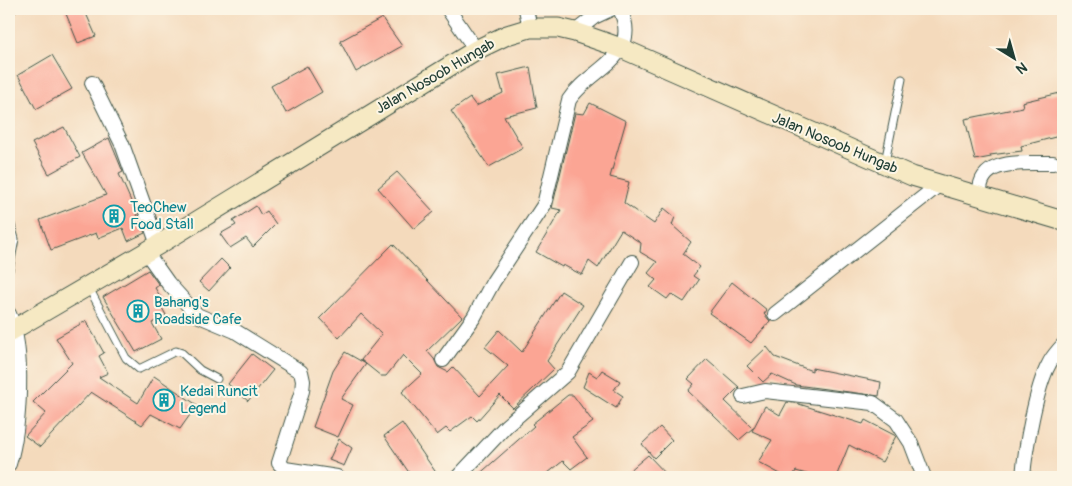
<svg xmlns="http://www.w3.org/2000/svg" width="1072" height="486" viewBox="0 0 1072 486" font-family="Pangolin,sans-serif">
  <rect width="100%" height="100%" fill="#fcf5e5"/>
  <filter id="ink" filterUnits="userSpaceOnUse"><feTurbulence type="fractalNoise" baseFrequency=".02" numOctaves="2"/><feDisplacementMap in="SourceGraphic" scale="10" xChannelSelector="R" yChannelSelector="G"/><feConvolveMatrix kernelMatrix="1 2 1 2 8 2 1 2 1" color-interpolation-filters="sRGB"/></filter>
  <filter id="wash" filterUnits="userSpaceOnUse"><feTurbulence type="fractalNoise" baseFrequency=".0096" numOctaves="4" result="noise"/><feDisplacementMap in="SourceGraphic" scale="20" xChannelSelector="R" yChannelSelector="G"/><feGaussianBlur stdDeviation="1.12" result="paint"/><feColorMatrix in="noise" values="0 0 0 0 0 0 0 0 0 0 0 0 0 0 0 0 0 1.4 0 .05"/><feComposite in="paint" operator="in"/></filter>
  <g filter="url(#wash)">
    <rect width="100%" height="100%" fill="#f4dabc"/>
    <g id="blocks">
      <!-- building -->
      <g fill="#fba594">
        <polygon points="64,9 84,9 96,36 78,43"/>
        <polygon points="382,18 402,46 356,72 340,41"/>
        <polygon points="52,55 72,89 36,109 18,75"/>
        <polygon points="307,66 322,92 286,113 271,86"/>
        <polygon points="530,67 537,108 504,116 523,148 489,167 451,111 470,98 476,106 503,93 498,75"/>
        <polygon points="1060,93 1063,110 1063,135 1021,146 1022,151 990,155 991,157 975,160 965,119 1023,107 1022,102"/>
        <polygon points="590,103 626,121 610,177 629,182 624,203 654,224 664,208 675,217 672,225 691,242 683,254 700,267 693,276 699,280 684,302 671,294 667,299 650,287 656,280 648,273 657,262 640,252 641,243 621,230 598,268 589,261 582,275 563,265 562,267 536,252 561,210 552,208 575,113 584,114"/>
        <polygon points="64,127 80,157 49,174 32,143"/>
        <polygon points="109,138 123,172 119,174 145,233 128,241 123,228 98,238 96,233 51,250 40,220 106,195 82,153"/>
        <polygon points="397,172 434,212 414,229 378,188"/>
        <polygon points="256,206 261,215 267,211 276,224 253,247 246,238 230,248 220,234 236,225 233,221"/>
        <polygon points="393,244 462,317 427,351 434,359 438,367 448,372 453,367 480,396 508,366 485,347 499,330 522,352 561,291 583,305 547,361 554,369 513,408 500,395 477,421 472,416 450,432 446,428 437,435 402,392 422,374 403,355 386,376 381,376 361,360 382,334 361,314 339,338 320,318"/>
        <polygon points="221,259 230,268 209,291 199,282"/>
        <polygon points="148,270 159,285 155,288 165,304 162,308 166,315 152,323 161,339 136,352 103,297"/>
        <polygon points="732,282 767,310 764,314 770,321 751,343 709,313"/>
        <polygon points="86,321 104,353 99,356 108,373 99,377 138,403 154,376 197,405 180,429 151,414 142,425 91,392 40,447 25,436 46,413 33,402 72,363 56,338"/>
        <polygon points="767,347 775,357 812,371 812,368 881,382 879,396 796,385 772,374 763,382 747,366"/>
        <polygon points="345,352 366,364 341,399 353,405 338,437 313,427 333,371"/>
        <polygon points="252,354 273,370 248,401 228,384"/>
        <polygon points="707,359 739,387 725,401 753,428 739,440 688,391 694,384 688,379"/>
        <polygon points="602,370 620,381 614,390 623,396 616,408 583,387 589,372 597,377"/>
        <polygon points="568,395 573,395 593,422 572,437 587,457 571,469 563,461 543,477 476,477 534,426 532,424"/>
        <polygon points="787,402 799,404 863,424 865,420 896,436 882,462 849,445 836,477 817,477 796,471 792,477 786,477 758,462 772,440 752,431 765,406 780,415"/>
        <polygon points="402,423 439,477 412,477 384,436"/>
        <polygon points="660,427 672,440 654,458 642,444"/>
        <polygon points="339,439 352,448 344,466 329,460"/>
        <polygon points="648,455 669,477 622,477"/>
      </g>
    </g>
  </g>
  <g filter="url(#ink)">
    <use href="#blocks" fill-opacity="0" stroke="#3f5548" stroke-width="1"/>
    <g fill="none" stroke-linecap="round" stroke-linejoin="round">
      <!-- service casing -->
      <g stroke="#3f5548" stroke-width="9">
        <g id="service">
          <polyline points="12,9 13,9"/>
          <polyline points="885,162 902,79"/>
          <polyline points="9,218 15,239 9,270"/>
          <polyline points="88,286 126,358 139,369 176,351 182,353 200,370 217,379"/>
        </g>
      </g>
      <!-- minor casing -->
      <g stroke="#3f5548" stroke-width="16">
        <g id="minor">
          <polyline points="448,9 476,50"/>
          <polyline points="526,9 530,28"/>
          <polyline points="575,32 594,17 611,9"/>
          <polyline points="92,83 122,144 158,245"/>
          <path d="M980 196C977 156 1026 164 1053 163"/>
          <polyline points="146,252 168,283 197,315 235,331 301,372 303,381 302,391 279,463 285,469 337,477"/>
          <path d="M9 314C25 349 20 427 9 464"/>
          <polyline points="775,314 940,184"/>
          <path d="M443 360 474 317 493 282 544 205 569 100C589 68 643 58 620 9"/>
          <polyline points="743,396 765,391 873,403 896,420 911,443 924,477"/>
          <polyline points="458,477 506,426 568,372 632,262"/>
          <path d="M1023 477C1025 450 1036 387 1049 364 1052 357 1058 351 1063 345"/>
        </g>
      </g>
      <!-- secondary casing -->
      <g stroke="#3f5548" stroke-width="21">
        <polyline id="secondary" points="9,332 158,245 476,50 507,35 530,28 558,28 575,32 621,48 912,176 1063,221"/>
      </g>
      <!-- service -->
      <use href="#service" stroke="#fff" stroke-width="7"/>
      <!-- minor -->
      <use href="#minor" stroke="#fff" stroke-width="14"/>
      <!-- secondary -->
      <use href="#secondary" stroke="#f6e9c3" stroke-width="19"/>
    </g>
  </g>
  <!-- icons -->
  <defs>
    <g id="building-ring" transform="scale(1.125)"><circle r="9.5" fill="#fcf5e5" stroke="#0f9aa8" stroke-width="1.5"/><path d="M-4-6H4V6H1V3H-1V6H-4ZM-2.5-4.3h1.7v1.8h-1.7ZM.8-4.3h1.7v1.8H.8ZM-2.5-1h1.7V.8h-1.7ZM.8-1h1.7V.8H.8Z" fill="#0f9aa8"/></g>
  </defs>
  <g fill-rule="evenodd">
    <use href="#building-ring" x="114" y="216"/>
    <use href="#building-ring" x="138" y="311"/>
    <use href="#building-ring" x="164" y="400"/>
  </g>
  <g text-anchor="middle" stroke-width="4" stroke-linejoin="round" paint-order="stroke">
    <!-- street labels -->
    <g font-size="15" fill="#1f3d34" stroke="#fcf5e5">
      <text transform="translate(435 76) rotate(-30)" y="5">Jalan Nosoob Hungab</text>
      <text transform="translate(835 143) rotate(23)" y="5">Jalan Nosoob Hungab</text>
    </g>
    <!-- culture labels -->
    <g font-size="15" fill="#0d838f" stroke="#fcf5e5" text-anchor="start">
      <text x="130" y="212">TeoChew<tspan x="130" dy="17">Food Stall</tspan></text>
      <text x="154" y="307">Bahang's<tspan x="154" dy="17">Roadside Cafe</tspan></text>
      <text x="180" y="396">Kedai Runcit<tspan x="180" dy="17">Legend</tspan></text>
    </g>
  </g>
  <!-- margin -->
  <rect width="1072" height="486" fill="none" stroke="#fcf5e5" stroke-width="30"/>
  <!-- north arrow -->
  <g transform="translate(1014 58) rotate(143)" stroke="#fcf5e5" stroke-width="4" paint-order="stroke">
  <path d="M0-4L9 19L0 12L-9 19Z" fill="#1f3d34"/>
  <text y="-8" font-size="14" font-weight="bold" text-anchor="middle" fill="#1f3d34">N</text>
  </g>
</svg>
